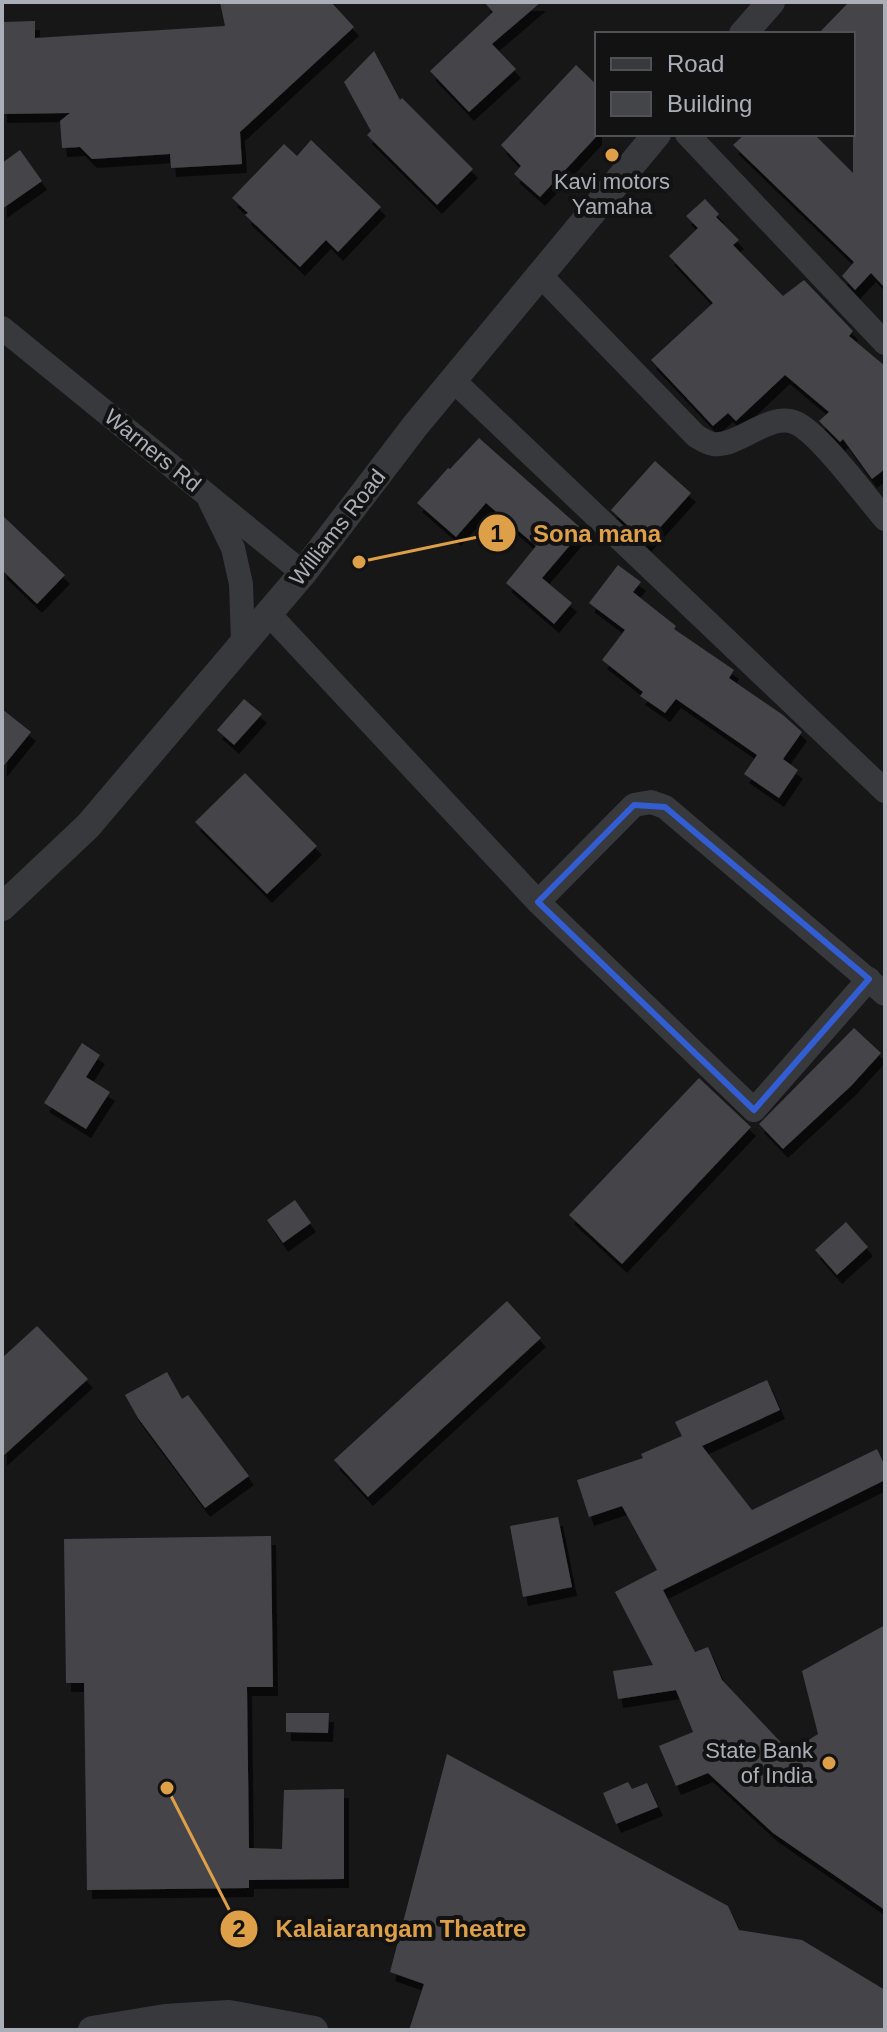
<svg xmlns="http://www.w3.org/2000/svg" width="887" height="2032" viewBox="0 0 887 2032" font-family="Helvetica,sans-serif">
  <defs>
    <filter id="shadow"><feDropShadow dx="5" dy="9" stdDeviation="0" flood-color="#0009"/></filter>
  </defs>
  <rect width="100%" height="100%" fill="#171718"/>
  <!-- building -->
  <g fill="#444548" filter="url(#shadow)">
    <polygon points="220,2 331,2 354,27 240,132 242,164 171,168 170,154 92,159 80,147 62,148 60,121 70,113 2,114 2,22 35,21 35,38 225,26"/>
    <polygon points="484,2 541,2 492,44 516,69 469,112 430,71 493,12"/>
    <polygon points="849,2 885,2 885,288 871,273 855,290 842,276 854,262 733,145 745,134 814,134 853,173 853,34 818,34"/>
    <polygon points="374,51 400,100 402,98 473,169 437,205 367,135 371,131 344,82"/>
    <polygon points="576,65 597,85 597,136 540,197 514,174 521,166 501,145"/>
    <polygon points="311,140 381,207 338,252 326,240 300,267 245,215 248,213 232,198 284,144 297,156"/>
    <polygon points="20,150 42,181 2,209 2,163"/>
    <polygon points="705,199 719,214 716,217 739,240 733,245 783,296 804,280 853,331 849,336 885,366 885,469 872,479 843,439 840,442 819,421 829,412 785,375 736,421 728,413 713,426 651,360 713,303 669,256 698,228 686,216"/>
    <polygon points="479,438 583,530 542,578 572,603 554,624 506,583 536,546 486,503 456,537 417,503 448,468 450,469"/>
    <polygon points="655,461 691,493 646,543 611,510"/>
    <polygon points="2,515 65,575 37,604 2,570"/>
    <polygon points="618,565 641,582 633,592 676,626 674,629 734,670 729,678 783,715 802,732 783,759 798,770 779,798 744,774 757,755 676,699 665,713 640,696 643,692 602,660 625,630 589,603"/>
    <polygon points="244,699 262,714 234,745 217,730"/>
    <polygon points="2,709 31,732 2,768"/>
    <polygon points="245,773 317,846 267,894 195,822"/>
    <polygon points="854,1028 881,1053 851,1086 783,1149 759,1124"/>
    <polygon points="82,1043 100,1055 86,1077 110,1092 86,1129 44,1103"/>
    <polygon points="699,1078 751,1127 622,1264 569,1215"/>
    <polygon points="295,1200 311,1223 283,1243 267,1220"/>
    <polygon points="846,1222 868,1247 837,1275 815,1250"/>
    <polygon points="507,1301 541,1338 368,1497 334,1460"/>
    <polygon points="37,1326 88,1379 2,1457 2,1358"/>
    <polygon points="167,1372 182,1399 188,1395 249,1476 205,1508 138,1418 125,1395"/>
    <polygon points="767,1380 780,1410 702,1446 752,1510 877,1449 885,1466 885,1480 663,1590 695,1652 708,1647 722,1680 790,1752 818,1734 802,1671 885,1625 885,1910 773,1833 708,1773 676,1786 659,1746 693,1732 676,1690 618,1699 613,1671 653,1665 615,1592 657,1570 622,1506 589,1517 577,1480 643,1458 641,1454 682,1436 675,1422"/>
    <polygon points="558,1517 572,1587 523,1597 510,1526"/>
    <polygon points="271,1536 273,1687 247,1687 249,1848 282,1849 284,1790 344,1789 344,1879 249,1880 249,1888 87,1890 84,1683 66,1683 64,1539"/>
    <polygon points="286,1713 329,1713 328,1733 286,1732"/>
    <polygon points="447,1754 728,1906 739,1930 802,1940 885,1990 885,2030 409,2030 424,1984 390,1972"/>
    <polygon points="628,1782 632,1789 647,1783 658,1807 616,1824 603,1793"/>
  </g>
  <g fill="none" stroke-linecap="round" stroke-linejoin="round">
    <!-- minor -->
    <g stroke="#38393d" stroke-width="24">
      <polyline points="687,134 885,343"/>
      <path d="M539 274 696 436C701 439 707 443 713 444 740 447 769 411 796 423 819 433 866 497 885 519"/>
      <polyline points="2,328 303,573"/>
      <polyline points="453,380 885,791"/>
      <polyline points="210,501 233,548 241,584 243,641"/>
      <polyline points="268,613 538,902 754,1110 869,979"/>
      <polyline points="538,902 634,805 651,802 665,807 885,994"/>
    </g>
    <!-- tertiary -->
    <g stroke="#38393d" stroke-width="28">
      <polyline points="743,34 771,2"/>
      <polyline points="2,907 88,826 303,573 415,426 657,134"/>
      <polyline points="92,2030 165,2018 229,2014 314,2030"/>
    </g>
  </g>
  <!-- marked area -->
  <path fill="none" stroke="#325dd3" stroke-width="6" stroke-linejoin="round" d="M634 805 665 807 869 979 754 1110 538 902Z"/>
  <!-- markers -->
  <g fill="#de9f49" stroke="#121213" stroke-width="3">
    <circle cx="612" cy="155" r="8"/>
    <circle cx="829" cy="1763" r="8"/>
  </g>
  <g text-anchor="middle" stroke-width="8" stroke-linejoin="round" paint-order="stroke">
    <!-- poi labels -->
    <g font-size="22" fill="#aaafb7" stroke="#121213">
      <text x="612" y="189">Kavi motors<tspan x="612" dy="25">Yamaha</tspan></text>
      <text x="813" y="1758" text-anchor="end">State Bank<tspan x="813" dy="25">of India</tspan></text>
    </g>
    <!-- street labels -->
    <g font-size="22" fill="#aaafb7" stroke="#121213">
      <text transform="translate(153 450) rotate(39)" y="8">Warners Rd</text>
      <text transform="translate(337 527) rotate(-52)" y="8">Williams Road</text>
    </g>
  </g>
  <!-- callouts -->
  <path fill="none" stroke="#de9f49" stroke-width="3" d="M359 562L497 533M167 1788L239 1929"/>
  <g fill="#de9f49" stroke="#121213" stroke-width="3">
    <circle cx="359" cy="562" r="8"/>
    <circle cx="167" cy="1788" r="8"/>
    <circle cx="497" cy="533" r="20"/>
    <circle cx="239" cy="1929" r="20"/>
  </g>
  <g font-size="24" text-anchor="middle" font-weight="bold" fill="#111">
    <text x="497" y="542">1</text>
    <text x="239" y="1937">2</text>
  </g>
  <g font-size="24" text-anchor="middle" font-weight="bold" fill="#de9f49" stroke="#121213" stroke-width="8" stroke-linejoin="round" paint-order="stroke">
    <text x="597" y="542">Sona mana</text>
    <text x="401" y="1937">Kalaiarangam Theatre</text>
  </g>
  <!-- border -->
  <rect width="887" height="2032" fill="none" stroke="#aaafb7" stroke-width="8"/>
  <!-- legend -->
  <rect x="595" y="32" width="260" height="104" fill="#121213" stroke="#4f5155" stroke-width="2"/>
  <rect x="611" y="58" width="40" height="12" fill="#38393d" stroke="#4f5155" stroke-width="2"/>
  <text x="667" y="72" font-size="24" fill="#aaafb7">Road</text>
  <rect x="611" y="92" width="40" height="24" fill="#444548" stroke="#4f5155" stroke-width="2"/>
  <text x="667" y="112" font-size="24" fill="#aaafb7">Building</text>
</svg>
